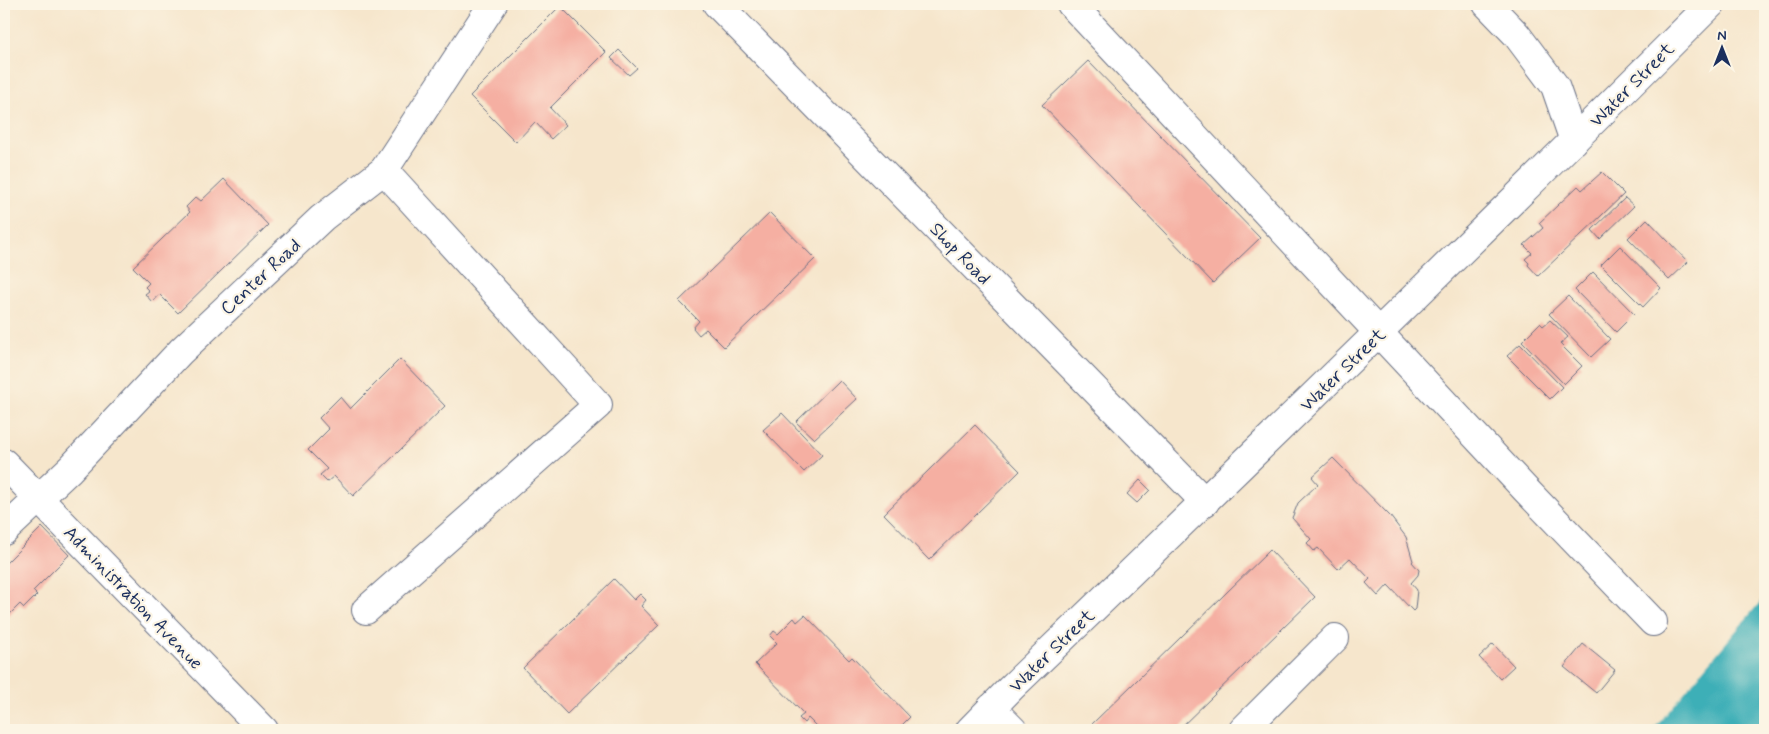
<svg xmlns="http://www.w3.org/2000/svg" width="1769" height="734" viewBox="0 0 1769 734" font-family="Mynerve,sans-serif">
  <rect width="100%" height="100%" fill="#fcf5e5"/>
  <filter id="ink" filterUnits="userSpaceOnUse"><feTurbulence type="fractalNoise" baseFrequency=".02" numOctaves="2"/><feDisplacementMap in="SourceGraphic" scale="10" xChannelSelector="R" yChannelSelector="G"/><feConvolveMatrix kernelMatrix="1 2 1 2 8 2 1 2 1" color-interpolation-filters="sRGB"/></filter>
  <filter id="wash" filterUnits="userSpaceOnUse"><feTurbulence type="fractalNoise" baseFrequency=".0096" numOctaves="4" result="noise"/><feDisplacementMap in="SourceGraphic" scale="20" xChannelSelector="R" yChannelSelector="G"/><feGaussianBlur stdDeviation="1.12" result="paint"/><feColorMatrix in="noise" values="0 0 0 0 0 0 0 0 0 0 0 0 0 0 0 0 0 1.4 0 .05"/><feComposite in="paint" operator="in"/></filter>
  <g filter="url(#wash)">
    <rect width="100%" height="100%" fill="#f6e6cc"/>
    <!-- water -->
    <polygon fill="#3eafb7" stroke="#2c6f8a" points="1765,500 1765,730 1570,730"/>
    <!-- pier -->
    <polygon fill="#f6e6cc" points="1765,498 1765,596 1653,730 1568,730"/>
    <g id="blocks">
      <!-- building -->
      <g fill="#f5afa2">
        <polygon points="560,6 606,52 550,108 566,125 551,139 535,122 516,142 470,96"/>
        <polygon points="619,50 637,68 629,75 611,58"/>
        <polygon points="1088,61 1260,238 1213,283 1042,105"/>
        <polygon points="1602,172 1624,194 1538,276 1528,265 1529,263 1525,259 1532,253 1524,245 1543,228 1539,223 1578,186 1582,190"/>
        <polygon points="224,179 268,225 178,313 159,294 152,302 145,294 149,291 145,287 149,283 133,267 190,212 186,207 196,197 201,201"/>
        <polygon points="1625,198 1634,206 1600,239 1592,230"/>
        <polygon points="770,213 815,259 724,347 706,329 699,335 693,328 699,321 679,301"/>
        <polygon points="1647,219 1688,262 1669,280 1628,238"/>
        <polygon points="1620,246 1661,288 1643,307 1601,265"/>
        <polygon points="1593,272 1634,314 1616,332 1575,290"/>
        <polygon points="1568,296 1610,339 1591,357 1549,314"/>
        <polygon points="1550,320 1568,337 1560,344 1582,366 1564,384 1522,341 1540,323 1543,326"/>
        <polygon points="1520,344 1562,387 1550,399 1507,356"/>
        <polygon points="400,359 445,406 353,496 334,476 327,482 320,475 327,469 308,450 329,429 319,418 340,397 350,409"/>
        <polygon points="839,380 857,399 814,439 796,422"/>
        <polygon points="782,413 822,455 804,472 763,430"/>
        <polygon points="975,425 1020,471 929,560 884,514"/>
        <polygon points="1333,458 1390,516 1406,537 1413,561 1412,562 1419,570 1418,575 1411,583 1417,590 1415,609 1413,611 1388,585 1378,596 1366,583 1370,579 1350,558 1338,569 1318,548 1314,551 1307,543 1311,539 1292,518 1298,503 1318,484 1312,477"/>
        <polygon points="1140,480 1150,490 1137,503 1127,494"/>
        <polygon points="42,527 69,555 33,591 37,595 24,608 20,604 4,620 4,565"/>
        <polygon points="1270,550 1315,597 1178,730 1096,730 1091,725"/>
        <polygon points="614,579 634,600 640,594 646,600 641,606 659,625 567,714 523,668"/>
        <polygon points="805,615 849,660 852,657 910,717 897,730 820,730 808,718 804,723 799,718 804,714 755,664 777,643 770,636 774,631 778,634 794,618 797,622"/>
        <polygon points="1493,644 1514,666 1500,679 1479,657"/>
        <polygon points="1583,644 1615,670 1596,693 1564,667"/>
        <polygon points="240,724 246,730 234,730"/>
      </g>
    </g>
  </g>
  <g filter="url(#ink)">
    <use href="#blocks" fill-opacity="0" stroke="#686f84" stroke-width="1"/>
    <g fill="none" stroke-linecap="round" stroke-linejoin="round">
      <!-- minor casing -->
      <g stroke="#686f84" stroke-width="30">
        <g id="minor">
          <polyline points="717,4 1205,502"/>
          <polyline points="1071,4 1526,490 1653,622"/>
          <polyline points="1487,4 1516,34 1555,86 1574,141"/>
          <polyline points="4,463 264,730"/>
          <polyline points="4,531 70,469 181,351 322,218 384,170 493,4"/>
          <polyline points="366,610 598,405 384,170"/>
          <polyline points="991,708 1013,730"/>
          <path d="M970 730 1011 688C1246 462 1480 235 1711 4"/>
          <polyline points="1243,730 1335,638"/>
        </g>
      </g>
      <!-- minor -->
      <use href="#minor" stroke="#fff" stroke-width="28"/>
    </g>
  </g>
  <g text-anchor="middle" stroke-width="4.5" stroke-linejoin="round" paint-order="stroke">
    <!-- street labels -->
    <g font-size="19" fill="#1b2f5e" stroke="#fcf5e5">
      <text transform="translate(1631 84) rotate(-45)" y="7">Water Street</text>
      <text transform="translate(961 253) rotate(46)" y="7">Shop Road</text>
      <text transform="translate(260 276) rotate(-43)" y="7">Center Road</text>
      <text transform="translate(1342 369) rotate(-44)" y="7">Water Street</text>
      <text transform="translate(134 597) rotate(46)" y="7">Administration Avenue</text>
      <text transform="translate(1051 650) rotate(-44)" y="7">Water Street</text>
    </g>
  </g>
  <!-- margin -->
  <rect width="1769" height="734" fill="none" stroke="#fcf5e5" stroke-width="20"/>
  <!-- north arrow -->
  <g transform="translate(1722 48)" stroke="#fcf5e5" stroke-width="4" paint-order="stroke">
  <path d="M0-4L9 19L0 12L-9 19Z" fill="#1b2f5e"/>
  <text y="-8" font-size="14" font-weight="bold" text-anchor="middle" fill="#1b2f5e">N</text>
  </g>
</svg>
